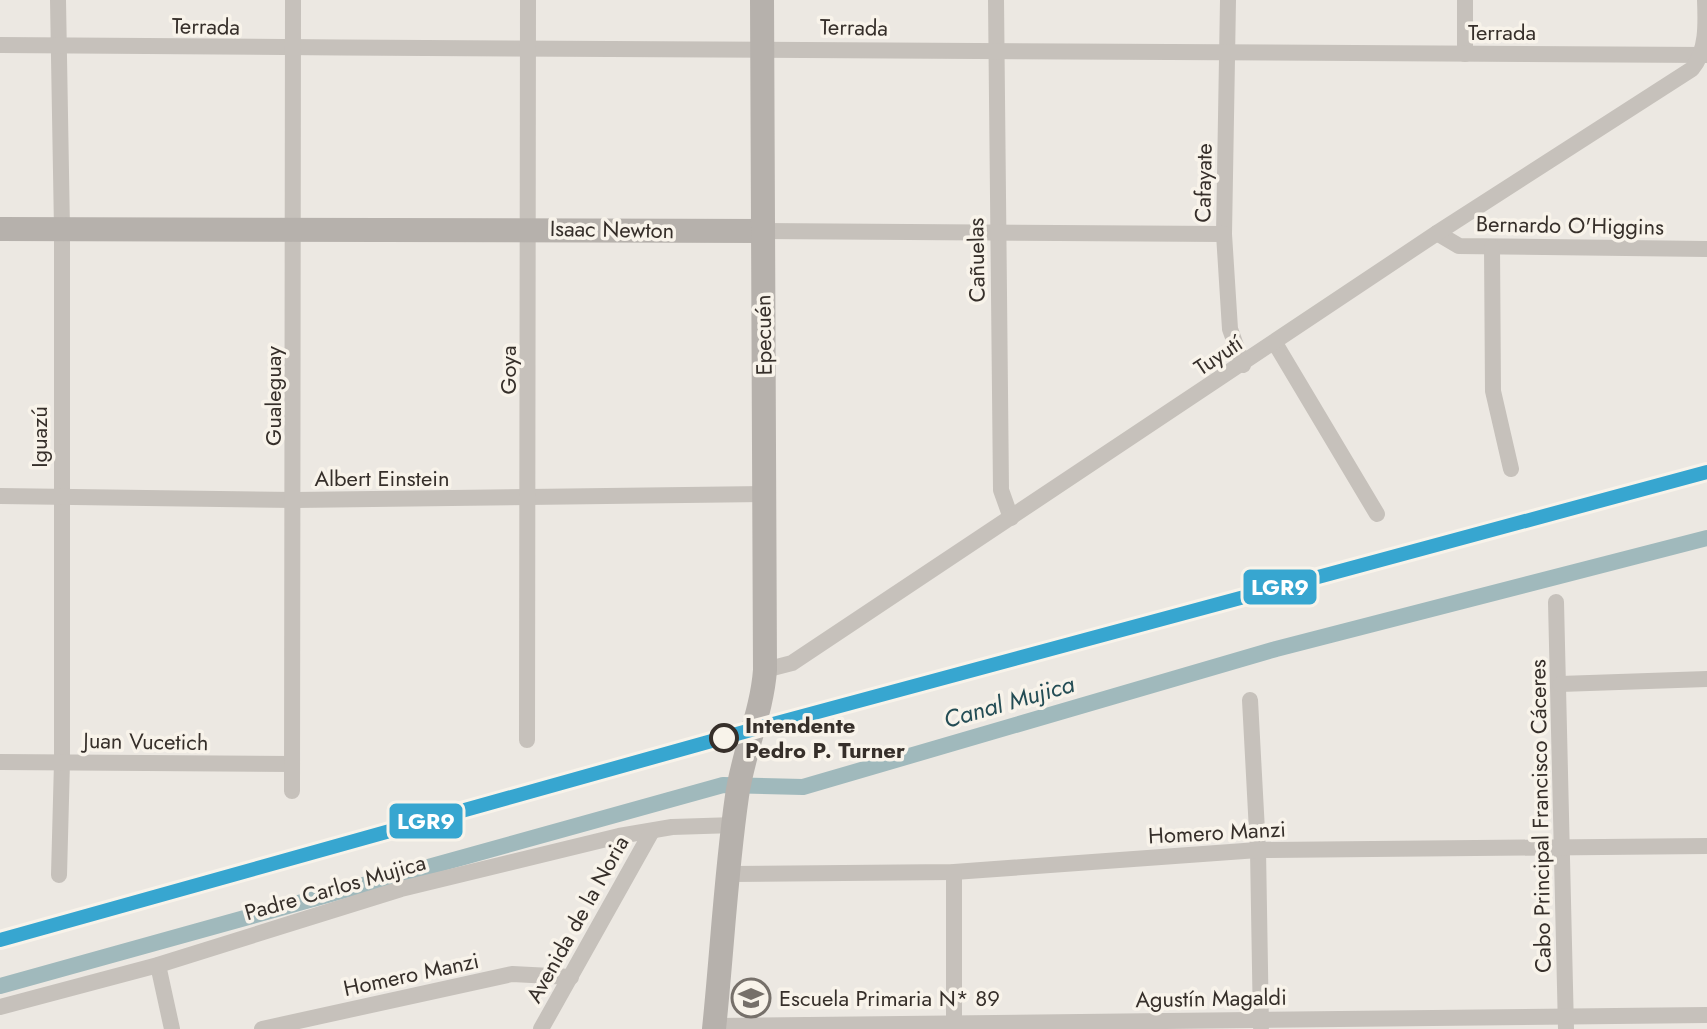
<svg xmlns="http://www.w3.org/2000/svg" width="1707" height="1029" viewBox="0 0 1707 1029" font-family="Jost,sans-serif">
  <rect width="100%" height="100%" fill="#ece8e2"/>
  <g fill="none" stroke-linecap="round" stroke-linejoin="round">
    <!-- canal -->
    <polyline stroke="#a0b9bc" stroke-width="16" points="0,986 723,785 803,787 1276,649 1707,538"/>
    <!-- street -->
    <g stroke="#c6c1bb" stroke-width="16">
      <polyline points="58,0 62,229 62,762 59,875"/>
      <polyline points="996,0 1001,490 1011,518"/>
      <polyline points="1228,0 1224,234 1230,329 1243,365"/>
      <polyline points="1465,0 1465,54"/>
      <path d="M0 45C569 49 1138 54 1707 55"/>
      <polyline points="762,231 1224,234"/>
      <polyline points="1437,233 1459,246 1707,249"/>
      <polyline points="1492,247 1493,391 1511,469"/>
      <polyline points="1275,343 1377,514"/>
      <polyline points="0,496 295,500 765,494"/>
      <polyline points="1556,602 1566,1029"/>
      <path d="M765 670 792 663 1437 233 1692 69C1707 51 1706 24 1705 0"/>
      <polyline points="1560,684 1707,679"/>
      <polyline points="1250,700 1258,850 1261,1027"/>
      <polyline points="527,740 528,0"/>
      <polyline points="0,762 292,764"/>
      <polyline points="292,791 293,0"/>
      <polyline points="730,874 954,872 1258,850 1707,846"/>
      <polyline points="158,965 172,1029"/>
      <polyline points="0,1007 158,965 401,889 619,836 672,827 735,825"/>
      <polyline points="715,1026 1707,1015"/>
      <polyline points="262,1029 512,974 571,977"/>
      <polyline points="541,1029 652,831"/>
      <polyline points="954,1029 954,872"/>
    </g>
    <!-- secondary -->
    <g stroke="#b6b1ac" stroke-width="24">
      <polyline points="0,229 762,231"/>
      <path d="M714 1029C722 952 726 872 737 796 743 753 762 712 765 670L762 0"/>
    </g>
    <!-- rail-1 casing -->
    <g stroke="#f8f3ea" stroke-width="20">
      <polyline id="rail-1" points="0,940 751,730 1707,472"/>
    </g>
    <!-- rail-1 -->
    <use href="#rail-1" stroke="#37a6d0" stroke-width="14"/>
  </g>
  <!-- icons -->
  <defs>
    <g id="school-ring" transform="scale(2)"><circle r="9.5" fill="#f8f3ea" stroke="#76706a" stroke-width="1.5"/><path d="M0-5L7-2L0 1L-7-2ZM-4 1L0 2.5L4 1V4Q0 6-4 4Z" fill="#76706a"/></g>
  </defs>
  <g fill-rule="evenodd">
    <use href="#school-ring" x="751" y="998"/>
  </g>
  <!-- markers -->
  <circle fill="#f8f3ea" stroke="#362f2a" stroke-width="4" cx="724" cy="738" r="13"/>
  <g text-anchor="middle" stroke-width="7" stroke-linejoin="round" paint-order="stroke">
    <!-- street labels -->
    <g font-size="22" fill="#362f2a" stroke="#f8f3ea">
      <text transform="translate(206 26) rotate(1)" y="8">Terrada</text>
      <text transform="translate(854 27) rotate(1)" y="8">Terrada</text>
      <text x="1502" y="40">Terrada</text>
      <text transform="translate(1203 183) rotate(-89)" y="8">Cafayate</text>
      <text transform="translate(1570 225) rotate(1)" y="8">Bernardo O'Higgins</text>
      <text transform="translate(612 229) rotate(1)" y="8">Isaac Newton</text>
      <text transform="translate(976 260) rotate(-91)" y="8">Cañuelas</text>
      <text transform="translate(763 335) rotate(-91)" y="8">Epecuén</text>
      <text transform="translate(1218 355) rotate(-34)" y="8">Tuyutí</text>
      <text transform="translate(508 370) rotate(-90)" y="8">Goya</text>
      <text transform="translate(273 396) rotate(-90)" y="8">Gualeguay</text>
      <text transform="translate(39 437) rotate(-90)" y="8">Iguazú</text>
      <text x="382" y="486">Albert Einstein</text>
      <text transform="translate(146 741) rotate(1)" y="8">Juan Vucetich</text>
      <text transform="translate(1540 816) rotate(-91)" y="8">Cabo Principal Francisco Cáceres</text>
      <text transform="translate(1217 832) rotate(-3)" y="8">Homero Manzi</text>
      <text transform="translate(335 887) rotate(-16)" y="8">Padre Carlos Mujica</text>
      <text transform="translate(577 919) rotate(-61)" y="8">Avenida de la Noria</text>
      <text transform="translate(411 974) rotate(-12)" y="8">Homero Manzi</text>
      <text transform="translate(1211 998) rotate(-1)" y="8">Agustín Magaldi</text>
    </g>
    <!-- stop labels -->
    <g font-size="22" font-weight="bold" fill="#362f2a" stroke="#f8f3ea" text-anchor="start">
      <text x="745" y="733">Intendente<tspan x="745" dy="25">Pedro P. Turner</tspan></text>
    </g>
    <!-- poi labels -->
    <g font-size="22" fill="#362f2a" stroke="#f8f3ea" text-anchor="start">
      <text x="779" y="1006">Escuela Primaria N* 89</text>
    </g>
    <!-- water labels -->
    <g font-size="24" font-style="italic" fill="#234c54" stroke="#f8f3ea">
      <text transform="translate(1009 702) rotate(-16)" y="8">Canal Mujica</text>
    </g>
  </g>
  <g stroke="#f8f3ea" stroke-width="3">
    <rect x="1242" y="568" width="76" height="38" rx="8" fill="#37a6d0"/>
    <rect x="388" y="802" width="76" height="38" rx="8" fill="#37a6d0"/>
  </g>
  <g font-size="22" text-anchor="middle" font-weight="bold" fill="#fff">
    <text x="1280" y="595">LGR9</text>
    <text x="426" y="829">LGR9</text>
  </g>
</svg>
